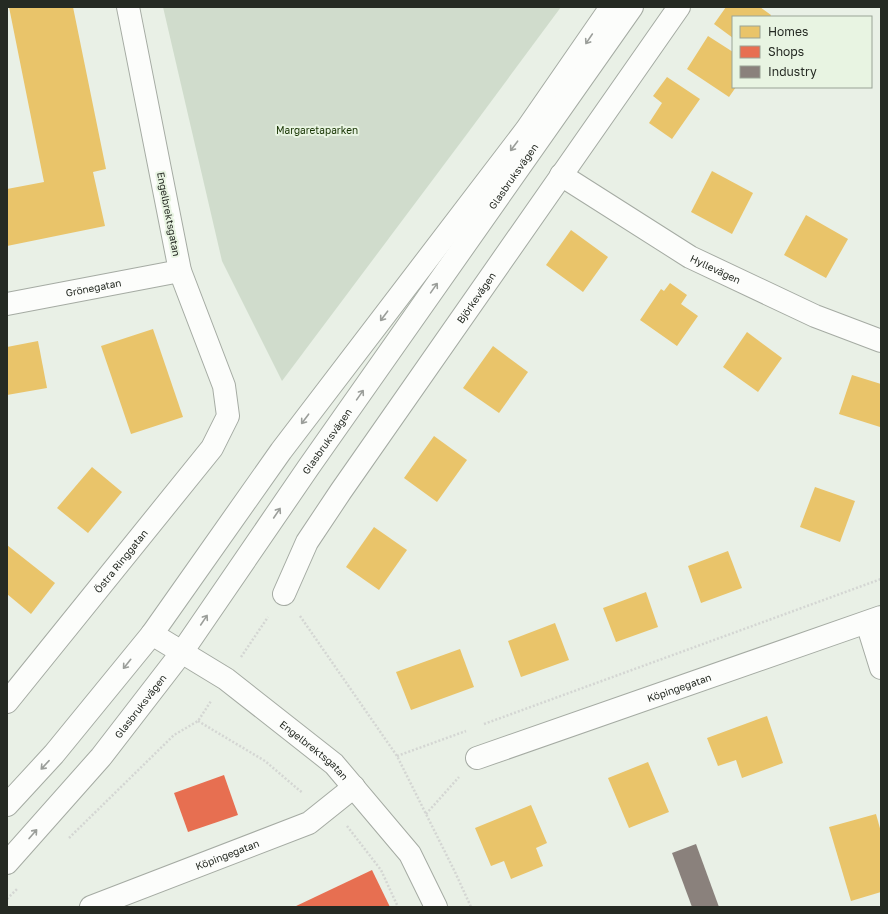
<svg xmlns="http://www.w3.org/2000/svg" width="888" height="914" viewBox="0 0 888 914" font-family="'Golos Text',sans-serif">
  <rect width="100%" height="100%" fill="#e9f0e6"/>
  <!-- green -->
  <polygon fill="#d0dccc" points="163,7 561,7 467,134 282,381 222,261"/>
  <!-- homes -->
  <g fill="#e9c46a">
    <polygon points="9,7 73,7 106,169 93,172 105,226 7,246 7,189 44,182"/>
    <polygon points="726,7 760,7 771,15 770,17 733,17 733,38 714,24"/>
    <polygon points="708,36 733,52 733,87 736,87 729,97 687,69"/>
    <polygon points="667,77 700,99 672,139 649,123 662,103 653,96"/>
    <polygon points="712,171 753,193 732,234 691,212"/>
    <polygon points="806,215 848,239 826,278 784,255"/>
    <polygon points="571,230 608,257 583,292 546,265"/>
    <polygon points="670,283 687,295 681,304 698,316 677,346 640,320 661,289 664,291"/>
    <polygon points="153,329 183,417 131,434 101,346"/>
    <polygon points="747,332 782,358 758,392 723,367"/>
    <polygon points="38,341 47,388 7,395 7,347"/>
    <polygon points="493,346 528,372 499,413 463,388"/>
    <polygon points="852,375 881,384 880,427 839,414"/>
    <polygon points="434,436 467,460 437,502 404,478"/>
    <polygon points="92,467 122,492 88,533 57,508"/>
    <polygon points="815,487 855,501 840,542 800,527"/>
    <polygon points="374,527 407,550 379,590 346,567"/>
    <polygon points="7,545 55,583 31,614 7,594"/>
    <polygon points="728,551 742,588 701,603 688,566"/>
    <polygon points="646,592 658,627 616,642 603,608"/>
    <polygon points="555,623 569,660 521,677 508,641"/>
    <polygon points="460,649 474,687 411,710 396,672"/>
    <polygon points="767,716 783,763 742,778 736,760 718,766 707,738"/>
    <polygon points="648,762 669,812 629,828 608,778"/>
    <polygon points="531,805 547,843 536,848 543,866 511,879 504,861 491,866 475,828"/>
    <polygon points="876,814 881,832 881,892 851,901 829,827"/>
  </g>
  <!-- shops -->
  <g fill="#e76f51">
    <polygon points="224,775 238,815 188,832 174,793"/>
    <polygon points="372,870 390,907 294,907"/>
  </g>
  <!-- industry -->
  <polygon fill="#8a817c" points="696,844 719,907 692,907 672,853"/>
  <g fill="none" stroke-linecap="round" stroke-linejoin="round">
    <!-- minor casing -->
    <g stroke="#a5aba3" stroke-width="24">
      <g id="minor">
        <path id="s1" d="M561 175 690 257 815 316 881 341"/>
        <path id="s2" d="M7 304 180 271"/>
        <path id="s3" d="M284 594 307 542 341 491 679 7"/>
        <polyline points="867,623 881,668"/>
        <path id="s4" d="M7 702 212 448 228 416 224 386 180 271 128 7"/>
        <path id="s5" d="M477 758 881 617"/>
        <path id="s6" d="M91 907 309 823 354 787"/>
      </g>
    </g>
    <!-- secondary casing -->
    <g stroke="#a5aba3" stroke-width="24">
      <g id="secondary">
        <path id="s7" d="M152 634 226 679 334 764 410 854 436 907"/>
        <polyline points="7,805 54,754 152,634 281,451 526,130 611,7"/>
        <path id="s8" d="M7 863 101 757 182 652 308 468 632 7"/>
      </g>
    </g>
    <!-- path -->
    <g stroke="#d4d6d3" stroke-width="2.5" stroke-dasharray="2 2" stroke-linecap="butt">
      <polyline points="300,616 397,756 455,872 471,907"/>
      <polyline points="241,657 268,617"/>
      <polyline points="198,721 265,761 299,790 303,793"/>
      <polyline points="484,724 881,579"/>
      <polyline points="397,756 466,731"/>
      <polyline points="426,814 459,777"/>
      <polyline points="347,826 381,870 398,907"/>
      <polyline points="69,838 174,735 198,721 211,701"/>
      <polyline points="7,899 17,889"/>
    </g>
    <!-- minor -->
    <use href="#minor" stroke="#fcfdfb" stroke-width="22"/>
    <!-- secondary -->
    <use href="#secondary" stroke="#fcfdfb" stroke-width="22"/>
  </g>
  <!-- one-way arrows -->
  <defs><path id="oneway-shaft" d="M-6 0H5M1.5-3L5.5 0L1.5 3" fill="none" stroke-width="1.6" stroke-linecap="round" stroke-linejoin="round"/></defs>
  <g stroke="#9b9e9a">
    <use href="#oneway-shaft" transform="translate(589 39) rotate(124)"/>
    <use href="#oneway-shaft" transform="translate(514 146) rotate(127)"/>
    <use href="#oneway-shaft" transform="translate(434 288) rotate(-55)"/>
    <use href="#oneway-shaft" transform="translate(384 316) rotate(127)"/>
    <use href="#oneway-shaft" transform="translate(360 395) rotate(-55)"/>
    <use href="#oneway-shaft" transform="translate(305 419) rotate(127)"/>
    <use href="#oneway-shaft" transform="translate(277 513) rotate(-56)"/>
    <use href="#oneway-shaft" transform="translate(204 620) rotate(-56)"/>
    <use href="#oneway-shaft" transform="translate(127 664) rotate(129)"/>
    <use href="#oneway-shaft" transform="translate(45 765) rotate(133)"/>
    <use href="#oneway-shaft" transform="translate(33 834) rotate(-49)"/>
  </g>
  <g text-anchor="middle" stroke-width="4" stroke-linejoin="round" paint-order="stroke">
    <!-- park labels -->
    <g font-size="10" fill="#183503" stroke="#e8f4e2">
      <text x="317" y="134">Margaretaparken</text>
    </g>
    <!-- street labels -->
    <g font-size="10" fill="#252a23" stroke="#e8f4e2">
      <text dy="4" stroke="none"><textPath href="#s8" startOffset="854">Glasbruksvägen</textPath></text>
      <text transform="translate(169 214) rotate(79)" y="4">Engelbrektsgatan</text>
      <text dy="4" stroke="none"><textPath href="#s1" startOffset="181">Hyllevägen</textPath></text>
      <text dy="4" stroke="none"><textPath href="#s2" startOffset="88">Grönegatan</textPath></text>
      <text dy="4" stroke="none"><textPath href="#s3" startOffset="354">Björkevägen</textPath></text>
      <text dy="4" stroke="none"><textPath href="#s8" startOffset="530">Glasbruksvägen</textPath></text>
      <text dy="4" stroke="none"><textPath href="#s4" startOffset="181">Östra Ringgatan</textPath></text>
      <text dy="4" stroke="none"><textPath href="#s5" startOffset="214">Köpingegatan</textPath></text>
      <text dy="4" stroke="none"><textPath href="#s8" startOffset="206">Glasbruksvägen</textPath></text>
      <text dy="4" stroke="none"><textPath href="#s7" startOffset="200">Engelbrektsgatan</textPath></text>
      <text dy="4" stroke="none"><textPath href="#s6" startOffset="146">Köpingegatan</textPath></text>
    </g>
  </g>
  <!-- border -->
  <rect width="888" height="914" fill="none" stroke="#252a23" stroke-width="16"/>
  <!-- legend -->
  <rect x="732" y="16" width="140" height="72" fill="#e8f4e2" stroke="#9aa396"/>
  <rect x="740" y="26" width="20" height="12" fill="#e9c46a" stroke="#9aa396"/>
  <text x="768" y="36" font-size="12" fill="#252a23">Homes</text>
  <rect x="740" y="46" width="20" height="12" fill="#e76f51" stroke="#9aa396"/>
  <text x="768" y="56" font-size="12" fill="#252a23">Shops</text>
  <rect x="740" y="66" width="20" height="12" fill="#8a817c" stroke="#9aa396"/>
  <text x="768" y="76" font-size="12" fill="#252a23">Industry</text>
</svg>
